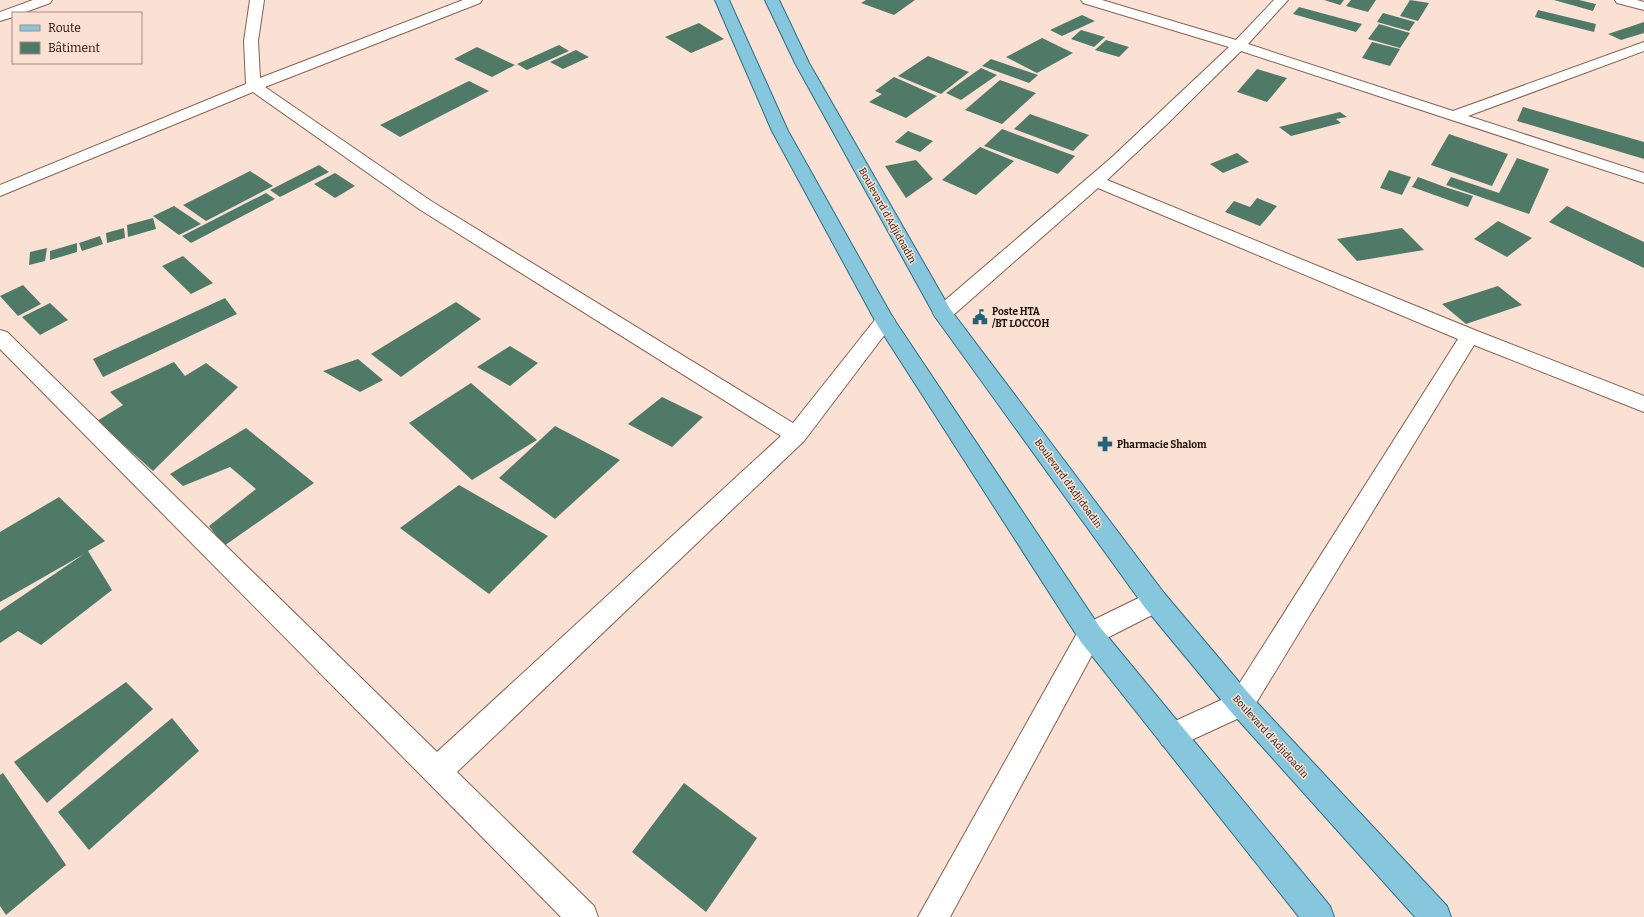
<svg xmlns="http://www.w3.org/2000/svg" width="1644" height="917" viewBox="0 0 1644 917" font-family="Bitter,serif">
  <rect width="100%" height="100%" fill="#fbe0d4"/>
  <!-- building -->
  <g fill="#4f7a68">
    <polygon points="866,0 915,0 894,15 861,3"/>
    <polygon points="1324,0 1344,0 1340,5"/>
    <polygon points="1351,0 1376,0 1368,12 1346,6"/>
    <polygon points="1410,0 1429,3 1418,21 1400,16"/>
    <polygon points="1554,0 1579,0 1596,4 1593,11"/>
    <polygon points="1299,7 1362,24 1356,32 1293,14"/>
    <polygon points="1538,10 1596,24 1594,32 1535,17"/>
    <polygon points="1383,13 1415,22 1409,31 1377,22"/>
    <polygon points="1082,15 1095,21 1062,36 1050,30"/>
    <polygon points="1644,22 1644,33 1621,40 1608,34"/>
    <polygon points="699,23 724,39 691,53 665,37"/>
    <polygon points="1379,24 1410,33 1400,48 1368,39"/>
    <polygon points="1081,30 1105,37 1094,47 1071,39"/>
    <polygon points="1042,38 1073,53 1037,73 1006,57"/>
    <polygon points="1106,40 1129,47 1119,57 1095,50"/>
    <polygon points="1372,42 1400,49 1390,66 1362,58"/>
    <polygon points="559,45 569,51 527,70 517,64"/>
    <polygon points="477,47 515,65 492,77 454,59"/>
    <polygon points="576,50 589,57 563,69 550,62"/>
    <polygon points="928,56 969,72 941,94 898,76"/>
    <polygon points="991,59 1038,75 1029,83 982,66"/>
    <polygon points="981,68 997,75 961,100 946,93"/>
    <polygon points="1257,69 1287,78 1267,102 1237,92"/>
    <polygon points="894,77 937,96 906,118 869,102 882,94 875,91"/>
    <polygon points="1000,80 1036,93 1002,124 965,110"/>
    <polygon points="469,81 489,91 400,137 380,125"/>
    <polygon points="1523,107 1644,142 1644,159 1517,121"/>
    <polygon points="1340,112 1347,117 1336,119 1341,123 1291,136 1279,127"/>
    <polygon points="1030,114 1089,135 1073,151 1014,129"/>
    <polygon points="1002,129 1075,156 1058,174 984,146"/>
    <polygon points="908,131 933,141 920,152 895,142"/>
    <polygon points="1449,134 1508,154 1492,186 1431,165"/>
    <polygon points="980,147 1014,161 976,195 942,180"/>
    <polygon points="1237,153 1249,162 1223,173 1210,164"/>
    <polygon points="1517,158 1549,169 1529,214 1446,185 1451,177 1499,193"/>
    <polygon points="916,160 933,179 906,198 885,166"/>
    <polygon points="319,165 329,172 280,197 270,190"/>
    <polygon points="1389,170 1411,177 1402,195 1380,188"/>
    <polygon points="250,171 273,186 206,221 183,205"/>
    <polygon points="335,173 355,186 335,198 314,184"/>
    <polygon points="1418,177 1445,187 1473,196 1468,207 1412,187"/>
    <polygon points="266,193 275,199 191,243 182,236"/>
    <polygon points="1257,198 1277,206 1260,226 1225,212 1234,201 1250,207"/>
    <polygon points="174,206 201,224 179,235 153,216"/>
    <polygon points="1567,206 1644,242 1644,268 1549,222"/>
    <polygon points="153,218 156,229 128,237 127,225"/>
    <polygon points="1498,221 1532,238 1507,257 1474,239"/>
    <polygon points="124,228 125,238 107,243 106,233"/>
    <polygon points="1402,228 1424,250 1357,261 1337,239"/>
    <polygon points="100,236 103,244 82,251 79,243"/>
    <polygon points="77,243 77,252 50,260 50,251"/>
    <polygon points="47,248 45,261 29,265 30,252"/>
    <polygon points="183,256 213,283 191,294 162,266"/>
    <polygon points="23,285 41,304 18,316 0,296"/>
    <polygon points="1498,286 1522,305 1466,324 1442,304"/>
    <polygon points="225,298 237,314 103,377 93,359"/>
    <polygon points="456,302 481,319 401,377 371,354"/>
    <polygon points="50,303 68,320 40,335 22,317"/>
    <polygon points="510,346 538,363 510,386 477,367"/>
    <polygon points="358,359 383,380 360,392 323,371"/>
    <polygon points="174,362 185,376 206,363 238,387 153,471 97,421 123,405 110,392"/>
    <polygon points="471,383 537,440 472,480 409,423"/>
    <polygon points="662,397 703,417 672,447 628,424"/>
    <polygon points="555,426 620,460 555,519 499,478"/>
    <polygon points="246,428 314,483 224,546 209,526 256,489 230,467 183,486 170,474"/>
    <polygon points="459,485 548,536 489,594 400,528"/>
    <polygon points="59,497 105,541 88,551 112,590 41,645 18,631 0,643 0,611 84,554 0,602 0,532"/>
    <polygon points="126,682 153,709 47,803 14,762"/>
    <polygon points="172,718 199,751 89,850 58,812"/>
    <polygon points="3,773 66,865 6,915 0,906 0,775"/>
    <polygon points="684,783 757,838 706,912 632,852"/>
  </g>
  <g fill="none" stroke-linecap="round" stroke-linejoin="round">
    <!-- minor casing -->
    <g stroke="#876150" stroke-width="2">
      <g id="minor">
        <polygon points="33,0 52,0 50,3 23,13 13,13 13,17 0,21 0,12"/>
        <polygon points="250,0 264,0 258,41 260,78 463,0 482,0 480,3 265,87 431,201 793,423 878,316 885,314 892,316 895,321 804,441 457,772 594,906 598,917 561,917 0,349 0,330 7,332 437,752 781,436 419,209 253,92 0,196 0,185 246,84 244,41"/>
        <polygon points="1081,0 1102,0 1236,40 1274,0 1288,0 1248,44 1453,111 1644,42 1644,51 1468,116 1644,173 1644,183 1241,51 1165,126 1107,180 1477,331 1644,396 1644,412 1474,345 1250,713 1172,749 1162,745 1158,736 1162,727 1232,695 1458,339 1098,188 950,318 943,320 936,318 933,313 936,308 1111,158 1229,47 1083,3"/>
        <polygon points="1615,0 1637,0 1644,2 1644,10 1617,3"/>
        <polygon points="1155,590 1164,593 1167,601 1164,609 1099,642 950,917 918,917 1081,626"/>
      </g>
    </g>
    <!-- major casing -->
    <g stroke="#2d6d83" stroke-width="2">
      <g id="major">
        <polygon points="715,0 729,0 788,131 893,318 1099,626 1330,906 1334,917 1299,917 1081,642 878,326 772,131"/>
        <polygon points="765,0 779,0 809,63 950,309 1164,593 1250,695 1447,906 1451,917 1415,917 1232,713 1146,609 936,318 795,63"/>
      </g>
    </g>
    <!-- minor -->
    <use href="#minor" fill="#fff" fill-rule="evenodd"/>
    <!-- major -->
    <use href="#major" fill="#86c7dd" fill-rule="evenodd"/>
  </g>
  <!-- icons -->
  <defs>
    <g id="civic-bare" transform="scale(1.2)"><path d="M-.6-6.5H3V-4.5H.6V-3L4-1V1h2V6H-6V1h2V-1L-.6-3ZM-1.2 2.5V6h2.4V2.5Z" fill="#246278" stroke="#fbe0d4" stroke-width="2.5" paint-order="stroke"/></g>
    <g id="pharmacy-bare" transform="scale(1.2)"><path d="M-2-6h4v4h4v4h-4v4h-4v-4h-4v-4h4Z" fill="#246278" stroke="#fbe0d4" stroke-width="2.5" paint-order="stroke"/></g>
  </defs>
  <g fill-rule="evenodd">
    <use href="#civic-bare" x="980" y="317"/>
    <use href="#pharmacy-bare" x="1105" y="444"/>
  </g>
  <g text-anchor="middle" stroke-width="3" stroke-linejoin="round" paint-order="stroke">
    <!-- street labels -->
    <g font-size="10" fill="#1b0d06" stroke="#fbe0d4">
      <text transform="translate(888 215) rotate(61)" y="4">Boulevard d'Adjidoadin</text>
      <text transform="translate(1069 483) rotate(54)" y="4">Boulevard d'Adjidoadin</text>
      <text transform="translate(1271 736) rotate(48)" y="4">Boulevard d'Adjidoadin</text>
    </g>
    <!-- poi labels -->
    <g font-size="10" font-weight="bold" fill="#1b0d06" stroke="#fbe0d4" text-anchor="start">
      <text x="992" y="315">Poste HTA<tspan x="992" dy="12">/BT LOCCOH</tspan></text>
      <text x="1117" y="448">Pharmacie Shalom</text>
    </g>
  </g>
  <!-- legend -->
  <rect x="12" y="12" width="130" height="52" fill="#fbe0d4" stroke="#a18c82"/>
  <rect x="20" y="25" width="20" height="6" fill="#86c7dd" stroke="#a18c82"/>
  <text x="48" y="32" font-size="12" fill="#1b0d06">Route</text>
  <rect x="20" y="42" width="20" height="12" fill="#4f7a68" stroke="#a18c82"/>
  <text x="48" y="52" font-size="12" fill="#1b0d06">Bâtiment</text>
</svg>
